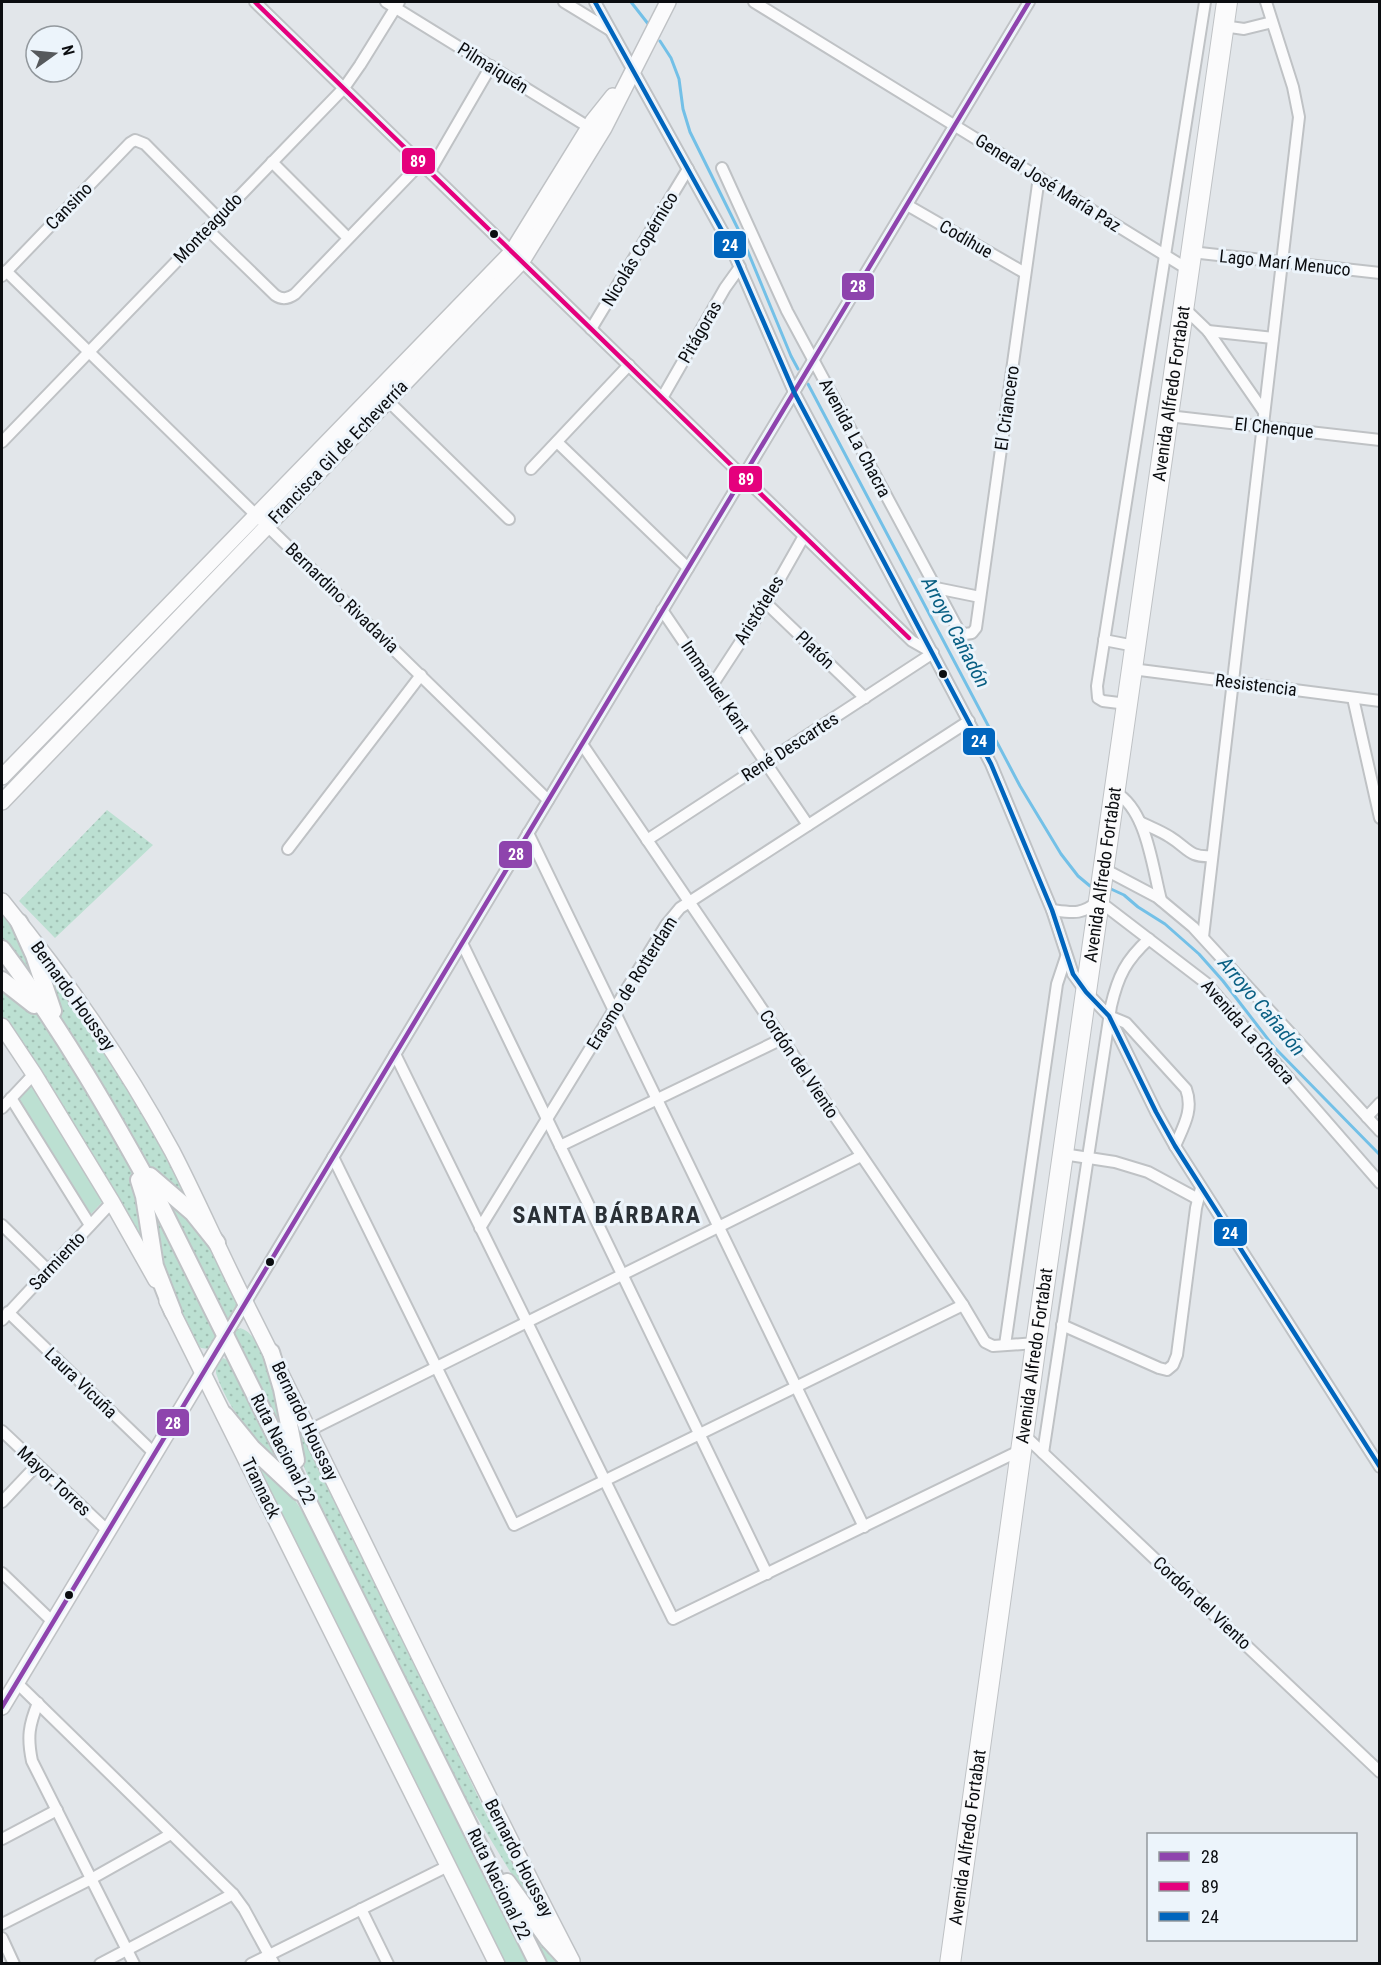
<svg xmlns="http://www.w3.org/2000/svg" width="1381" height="1965" viewBox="0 0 1381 1965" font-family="'Roboto Condensed',sans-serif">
  <defs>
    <pattern id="park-dots" width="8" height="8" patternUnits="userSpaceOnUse" patternTransform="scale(1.5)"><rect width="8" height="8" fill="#bce0d2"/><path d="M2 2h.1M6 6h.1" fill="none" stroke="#a0bfb3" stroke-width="1.8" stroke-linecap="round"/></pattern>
  </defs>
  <rect width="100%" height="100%" fill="#e2e6ea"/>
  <!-- grass -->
  <g fill="#bce0d2">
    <polygon points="31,1084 103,1201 91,1214 18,1099"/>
    <polygon points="251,1458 293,1497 307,1519 529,1963 502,1963"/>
  </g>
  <!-- park -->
  <g fill="url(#park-dots)">
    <polygon points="107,810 153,845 55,938 19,901"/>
    <polygon points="2,914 19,936 45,1001 2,941"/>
    <path d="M37 952C98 1033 148 1121 195 1210L150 1171 62 1020Z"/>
    <polygon points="2,985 35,1012 44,1021 126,1160 138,1189 150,1263 2,1017"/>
    <polygon points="153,1184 201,1227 238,1303 227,1321"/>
    <polygon points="145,1187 219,1334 209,1349 201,1348 196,1344 166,1284"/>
    <path d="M240 1328C269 1335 284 1426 290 1452L234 1340 233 1332Z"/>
    <path d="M223 1358 230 1361 290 1475C261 1445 229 1414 216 1373V1365Z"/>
    <polygon points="288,1399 493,1828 523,1877 555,1939 543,1926 463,1794 317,1500 296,1446"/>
    <polygon points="512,1897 563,1963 545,1963"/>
  </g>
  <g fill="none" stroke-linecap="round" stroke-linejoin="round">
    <!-- stream -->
    <g stroke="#73c0e7" stroke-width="3">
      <polyline points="631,2 649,25"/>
      <polyline points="660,41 671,58 679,79 683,109 690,132 741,235 791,356 798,369"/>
      <polyline points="808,384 1020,786 1061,854 1078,876 1090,886"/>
      <polyline points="1111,889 1124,895 1138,907 1165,924 1199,954 1223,981 1274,1047 1380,1155"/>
    </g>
    <!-- street casing -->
    <g stroke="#bfc2c5" stroke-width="14">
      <g id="street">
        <polyline points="255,2 912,641 933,653"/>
        <polyline points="386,2 595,131"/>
        <polyline points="564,2 610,30"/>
        <polyline points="595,2 730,245 794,392 991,764 1052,910 1073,974 1086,992 1109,1016 1156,1112 1175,1146 1380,1467"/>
        <polyline points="754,2 1189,270"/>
        <polyline points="1223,26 1244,29 1272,22"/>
        <polyline points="272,162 348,238"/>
        <polyline points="722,168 787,311 959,631 965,634 972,633 976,628 1039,177"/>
        <polyline points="430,171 491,66"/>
        <polyline points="907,205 1025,273"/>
        <path d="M207 229 275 295C282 300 288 299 295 294L421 163"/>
        <polyline points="1191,252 1380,273"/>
        <polyline points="6,271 548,800"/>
        <polyline points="2,276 130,143 135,140 145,144 218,218"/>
        <polyline points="1183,307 1208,331 1264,412"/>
        <polyline points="591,329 688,169"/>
        <polyline points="1208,331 1273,338"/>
        <polyline points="384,397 509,519"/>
        <polyline points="662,398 725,288 740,267"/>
        <polyline points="1168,416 1380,440"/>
        <polyline points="2,442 344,88 360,65 399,2"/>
        <polyline points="557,442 688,568"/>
        <polyline points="531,469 629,365"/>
        <polyline points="936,588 980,597"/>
        <polyline points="766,603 865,698"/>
        <polyline points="662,610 808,825"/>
        <polyline points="1104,640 1135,646"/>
        <polyline points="1132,669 1380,701"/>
        <polyline points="713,684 766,603 804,536"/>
        <polyline points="1353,698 1380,818"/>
        <polyline points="1127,704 1103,701 1098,698 1097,686 1205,2"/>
        <polyline points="582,744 963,1305 985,1342 993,1346 1036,1343"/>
        <path d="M1115 792C1147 810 1152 866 1161 900"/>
        <path d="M1140 822C1150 827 1161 831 1170 837 1188 848 1189 858 1212 856"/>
        <polyline points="528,833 864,1527"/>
        <polyline points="647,840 933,653"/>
        <polyline points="288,849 421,675"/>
        <polyline points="1104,869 1157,897 1193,927 1380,1131"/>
        <path d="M1052 910C1074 913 1081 915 1099 901L1206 983 1380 1183"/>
        <polyline points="1203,937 1299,117 1293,87 1266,2"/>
        <polyline points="462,943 767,1574"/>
        <path d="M1109 1016 1126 1023 1186 1089C1194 1110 1183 1127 1175 1146"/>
        <polyline points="395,1054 673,1619 1021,1450"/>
        <polyline points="11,1098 90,1225"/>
        <polyline points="2,1108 34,1074"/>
        <polyline points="1367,1117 1380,1103"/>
        <polyline points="560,1146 782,1039"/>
        <polyline points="1063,1154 1115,1162 1148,1172 1198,1199"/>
        <polyline points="333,1157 514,1525 963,1305"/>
        <polyline points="2,1225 48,1270"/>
        <polyline points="480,1228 666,925 680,908 969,721"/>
        <polyline points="8,1312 154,1453"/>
        <polyline points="2,1320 112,1202"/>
        <polyline points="1062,1325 1159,1368 1167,1370 1173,1365 1177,1355 1196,1208 1201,1188"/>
        <polyline points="226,1335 1029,2"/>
        <polyline points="1005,1345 1057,984 1066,957"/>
        <polyline points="310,1430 861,1156"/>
        <polyline points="2,1431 108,1531"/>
        <polyline points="1024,1435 1380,1772"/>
        <path d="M1043 1453 1111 1006C1118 976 1126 960 1149 939"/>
        <polyline points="2,1502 37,1465"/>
        <polyline points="2,1573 53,1622"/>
        <polyline points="16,1682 233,1894 244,1909 274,1964"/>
        <path d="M38 1703C29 1725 27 1737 32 1761L134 1964"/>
        <polyline points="2,1839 57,1810"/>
        <polyline points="361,1909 388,1964"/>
        <polyline points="2,1924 91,1879 171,1834"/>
        <polyline points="2,1938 14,1964"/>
        <polyline points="100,1964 233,1894"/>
        <polyline points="251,1964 448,1866"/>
      </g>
    </g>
    <!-- secondary casing -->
    <g stroke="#bfc2c5" stroke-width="18">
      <g id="secondary">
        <polyline points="2,777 512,252 593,121 613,96"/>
        <polyline points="2,802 522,261 604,128 668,2"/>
        <path d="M2 901C67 981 122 1059 172 1151 198 1201 220 1253 246 1304 356 1522 459 1744 572 1961"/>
        <polyline points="2,1026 34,1074 112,1202 156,1280"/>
        <polyline points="167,1301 497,1964"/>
        <polyline points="2,1707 226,1335"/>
      </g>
    </g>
    <!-- primary casing -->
    <g stroke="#bfc2c5" stroke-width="20">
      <g id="primary">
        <polyline points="19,922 34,955 53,1011"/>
        <path d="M2 949C62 1029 112 1116 160 1204L538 1964"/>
        <polyline points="2,980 34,1005"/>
        <polyline points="150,1176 193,1213 217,1243"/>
        <polyline points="139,1180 144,1196 155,1266 173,1312"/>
        <polyline points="271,1352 282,1389 296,1460"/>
        <polyline points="225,1415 252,1448 299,1492"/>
        <polyline points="507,1882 548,1939 571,1964"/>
      </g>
    </g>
    <!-- highway casing -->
    <g stroke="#bfc2c5" stroke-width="22">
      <g id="highway">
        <path id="s1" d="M950 1964 1036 1343 1227 2"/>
      </g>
    </g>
    <!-- street -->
    <use href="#street" stroke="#fbfbfc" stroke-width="10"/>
    <!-- secondary -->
    <use href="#secondary" stroke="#fbfbfc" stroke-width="15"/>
    <!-- primary -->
    <use href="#primary" stroke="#fbfbfc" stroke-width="16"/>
    <!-- highway -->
    <use href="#highway" stroke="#fbfbfc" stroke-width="20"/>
    <!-- bus-1 casing -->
    <g stroke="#ecf4fb" stroke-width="9">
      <polyline id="bus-1" points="2,1707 1029,2"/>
    </g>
    <!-- bus-2 casing -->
    <g stroke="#ecf4fb" stroke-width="9">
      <polyline id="bus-2" points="255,2 909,638"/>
    </g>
    <!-- bus-3 casing -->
    <g stroke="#ecf4fb" stroke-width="9">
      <polyline id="bus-3" points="595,2 730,245 794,392 991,764 1052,910 1073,974 1086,992 1109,1016 1156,1112 1175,1146 1380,1467"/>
    </g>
    <!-- bus-1 -->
    <use href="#bus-1" stroke="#8e44ad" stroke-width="4.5"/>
    <!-- bus-2 -->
    <use href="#bus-2" stroke="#e5007d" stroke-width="4.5"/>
    <!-- bus-3 -->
    <use href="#bus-3" stroke="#0065bd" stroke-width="4.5"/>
  </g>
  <!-- markers -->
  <g fill="#0b0d10" stroke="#ecf4fb" stroke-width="2">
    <circle cx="494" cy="234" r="5"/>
    <circle cx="943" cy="674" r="5"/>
    <circle cx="270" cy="1262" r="5"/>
    <circle cx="69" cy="1595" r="5"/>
  </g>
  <g text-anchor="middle" stroke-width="6" stroke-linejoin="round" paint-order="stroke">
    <!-- street labels -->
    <g font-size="18" fill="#0b0d10" stroke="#ecf4fb">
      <text transform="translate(493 68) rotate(32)" y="6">Pilmaiquén</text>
      <text transform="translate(1048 183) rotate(32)" y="6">General José María Paz</text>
      <text transform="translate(69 206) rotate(-46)" y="6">Cansino</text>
      <text transform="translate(208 228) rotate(-46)" y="6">Monteagudo</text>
      <text transform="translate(966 239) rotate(30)" y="6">Codihue</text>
      <text transform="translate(640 249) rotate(-59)" y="6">Nicolás Copérnico</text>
      <text transform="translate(1285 263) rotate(6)" y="6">Lago Marí Menuco</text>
      <text transform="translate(700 332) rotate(-60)" y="6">Pitágoras</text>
      <text dy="6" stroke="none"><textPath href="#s1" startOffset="1586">Avenida Alfredo Fortabat</textPath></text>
      <text transform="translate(1007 408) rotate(-82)" y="6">El Criancero</text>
      <text transform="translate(1274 428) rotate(6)" y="6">El Chenque</text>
      <text transform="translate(855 438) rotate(62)" y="6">Avenida La Chacra</text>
      <text transform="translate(338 452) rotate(-46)" y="6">Francisca Gil de Echeverría</text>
      <text transform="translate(342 598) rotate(44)" y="6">Bernardino Rivadavia</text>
      <text transform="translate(759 610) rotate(-58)" y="6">Aristóteles</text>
      <text transform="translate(815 650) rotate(44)" y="6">Platón</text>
      <text transform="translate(1256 685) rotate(7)" y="6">Resistencia</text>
      <text transform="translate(715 687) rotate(56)" y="6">Immanuel Kant</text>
      <text transform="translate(790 747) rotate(-33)" y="6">René Descartes</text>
      <text dy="6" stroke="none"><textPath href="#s1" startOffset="1100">Avenida Alfredo Fortabat</textPath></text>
      <text transform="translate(632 983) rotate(-58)" y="6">Erasmo de Rotterdam</text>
      <text transform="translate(73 996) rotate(54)" y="6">Bernardo Houssay</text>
      <text transform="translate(1248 1032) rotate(49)" y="6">Avenida La Chacra</text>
      <text transform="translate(799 1064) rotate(56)" y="6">Cordón del Viento</text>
      <text transform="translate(57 1261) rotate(-47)" y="6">Sarmiento</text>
      <text dy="6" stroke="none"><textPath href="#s1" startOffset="614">Avenida Alfredo Fortabat</textPath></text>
      <text transform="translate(81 1383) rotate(44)" y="6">Laura Vicuña</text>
      <text transform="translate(305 1421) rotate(64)" y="6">Bernardo Houssay</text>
      <text transform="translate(283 1449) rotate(63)" y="6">Ruta Nacional 22</text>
      <text transform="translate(54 1481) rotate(43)" y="6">Mayor Torres</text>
      <text transform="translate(261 1488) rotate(64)" y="6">Trannack</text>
      <text transform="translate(1202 1603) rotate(43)" y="6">Cordón del Viento</text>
      <text dy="6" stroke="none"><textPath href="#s1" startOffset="128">Avenida Alfredo Fortabat</textPath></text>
      <text transform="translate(519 1858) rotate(63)" y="6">Bernardo Houssay</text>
      <text transform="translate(499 1884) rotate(64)" y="6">Ruta Nacional 22</text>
    </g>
    <!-- water labels -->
    <g font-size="20" font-style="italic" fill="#095f83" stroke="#ecf4fb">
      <text transform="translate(956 632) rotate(62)" y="7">Arroyo Cañadón</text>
      <text transform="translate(1262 1006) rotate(50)" y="7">Arroyo Cañadón</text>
    </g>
    <!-- district labels -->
    <g font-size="24" font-weight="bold" letter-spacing="1.5" fill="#2a3036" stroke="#ecf4fb">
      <text x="607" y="1223">SANTA BÁRBARA</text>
    </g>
  </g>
  <g stroke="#ecf4fb" stroke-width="2">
    <rect x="401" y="147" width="35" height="28" rx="6" fill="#e5007d"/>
    <rect x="713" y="230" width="34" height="29" rx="6" fill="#0065bd"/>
    <rect x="841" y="272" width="34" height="29" rx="6" fill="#8e44ad"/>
    <rect x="728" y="465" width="35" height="28" rx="6" fill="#e5007d"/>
    <rect x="962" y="727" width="34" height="29" rx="6" fill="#0065bd"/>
    <rect x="498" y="840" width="35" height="29" rx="6" fill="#8e44ad"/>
    <rect x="1213" y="1218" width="35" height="29" rx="6" fill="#0065bd"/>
    <rect x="156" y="1408" width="34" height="29" rx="6" fill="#8e44ad"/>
  </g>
  <g font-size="16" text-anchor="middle" font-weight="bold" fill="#fff">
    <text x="418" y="167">89</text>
    <text x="730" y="251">24</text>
    <text x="858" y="292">28</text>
    <text x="746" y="485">89</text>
    <text x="979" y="747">24</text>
    <text x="516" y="860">28</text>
    <text x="1230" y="1239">24</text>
    <text x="173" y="1429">28</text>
  </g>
  <!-- border -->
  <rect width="1381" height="1965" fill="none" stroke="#0b0d10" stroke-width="6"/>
  <!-- legend -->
  <rect x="1147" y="1833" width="210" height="108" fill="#ecf4fb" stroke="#92989d" stroke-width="1.5"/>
  <rect x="1159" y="1852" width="30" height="9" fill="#8e44ad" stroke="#92989d" stroke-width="1.5"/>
  <text x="1201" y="1863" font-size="18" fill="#0b0d10">28</text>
  <rect x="1159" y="1882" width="30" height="9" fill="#e5007d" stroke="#92989d" stroke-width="1.5"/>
  <text x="1201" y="1893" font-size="18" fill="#0b0d10">89</text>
  <rect x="1159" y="1912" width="30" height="9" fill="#0065bd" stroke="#92989d" stroke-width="1.5"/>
  <text x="1201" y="1923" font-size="18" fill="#0b0d10">24</text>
  <!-- north arrow -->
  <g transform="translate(54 54) rotate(75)"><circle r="28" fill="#ecf4fb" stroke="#92989d" stroke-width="1.5"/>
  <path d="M0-4.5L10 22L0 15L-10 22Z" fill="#56595c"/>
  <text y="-9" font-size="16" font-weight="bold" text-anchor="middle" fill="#0b0d10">N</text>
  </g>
</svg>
